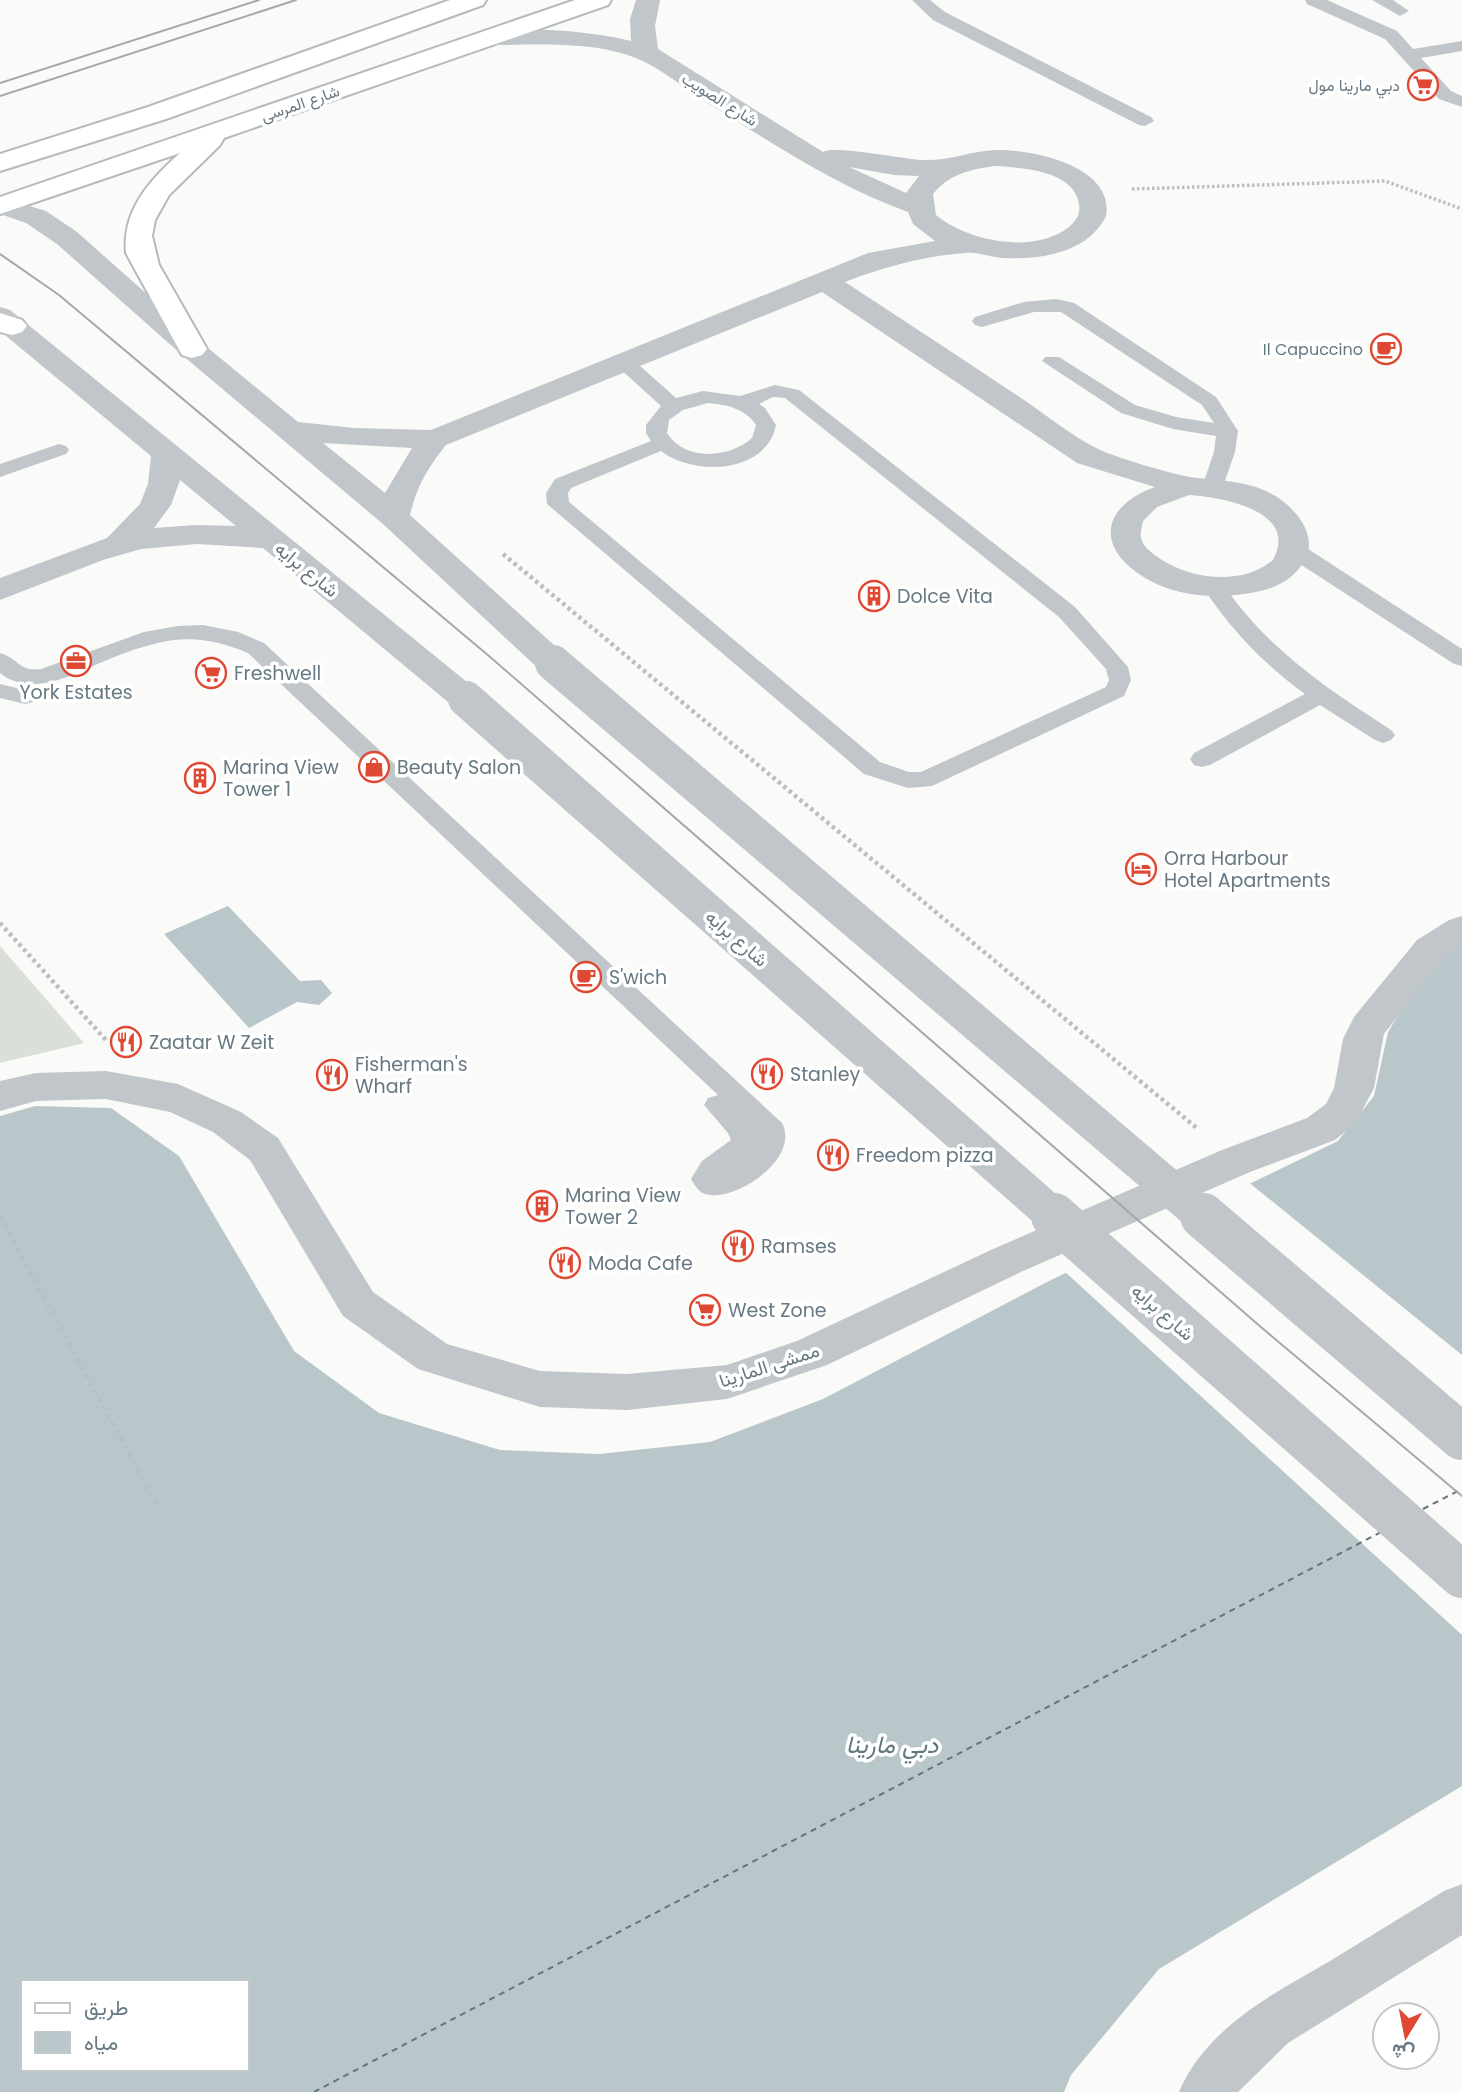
<svg xmlns="http://www.w3.org/2000/svg" width="1462" height="2092" viewBox="0 0 1462 2092" font-family="Poppins,Vazirmatn,sans-serif">
  <rect width="100%" height="100%" fill="#fafaf8"/>
  <!-- green -->
  <polygon fill="#dadfd7" points="0,946 84,1043 0,1063"/>
  <!-- water -->
  <g fill="#b9c7ca" fill-rule="evenodd">
    <polygon points="228,906 300,981 321,980 332,993 319,1005 297,1002 249,1028 164,934"/>
    <path d="M1462 937V1786L1159 1969 1071 2075 1064 2092H0V1116L35 1106 111 1108 179 1156 294 1351 379 1413 500 1450 599 1454 710 1442 823 1399 1049 1281 1338 1141 1374 1096 1388 1032 1436 953ZM23 1982H247V2069H23Z"/>
  </g>
  <!-- pier -->
  <polygon fill="#fafaf8" points="1247,1181 1462,1355 1462,1635 1063,1270"/>
  <g fill="none" stroke-linecap="round" stroke-linejoin="round">
    <!-- ferry -->
    <g stroke="#60777c" stroke-width="2" stroke-dasharray="6 5" stroke-linecap="butt">
      <polyline points="1423,1509 1462,1489"/>
      <polyline points="314,2092 1381,1532"/>
    </g>
    <!-- secondary casing -->
    <g stroke="#b4babe" stroke-width="4">
      <g id="secondary">
        <polygon points="450,0 486,0 483,5 166,119 0,171 0,154 148,107"/>
        <path d="M575 0H611L608 5 224 138 220 145 169 195 155 220 152 236 159 265 207 349 202 355 192 358 182 355 126 253C122 210 150 180 180 153L0 214V197Z"/>
        <polygon points="0,313 22,320 27,326 22,332 12,335 0,332"/>
      </g>
    </g>
    <!-- path-far2 -->
    <polyline stroke="#bcbfc2" stroke-width="3.5" stroke-dasharray="2.5 2.5" stroke-linecap="butt" points="1132,189 1385,181 1462,209"/>
    <!-- path-far1 -->
    <g stroke="#bcbfc2" stroke-width="4.5" stroke-dasharray="3.5 3.5" stroke-linecap="butt">
      <polyline points="503,554 1198,1129"/>
      <polyline points="0,923 106,1040"/>
    </g>
    <!-- path -->
    <polyline stroke="#bcbfc2" stroke-width="5" stroke-dasharray="4.5 4.5" stroke-linecap="butt" points="0,1216 159,1509"/>
    <!-- lane -->
    <g fill="#c1c6ca" fill-rule="evenodd">
      <polygon points="912,0 930,0 945,12 1151,117 1154,121 1145,126 1139,125 933,20"/>
      <polygon points="1305,0 1327,0 1397,31 1413,49 1462,41 1462,51 1421,58 1451,91 1462,96 1462,107 1439,99 1385,39 1307,4"/>
      <polygon points="1372,0 1393,0 1409,11 1400,16"/>
      <polygon points="1056,299 1074,303 1216,397 1238,431 1235,452 1221,492 1205,492 1202,487 1214,452 1216,436 1173,429 1121,413 1042,361 1045,357 1059,357 1135,405 1176,417 1214,423 1202,405 1061,312 1034,312 982,327 975,325 972,321 975,317 1024,302"/>
      <path d="M624 356 631 358 676 398 703 391 740 396 775 385 799 390 1075 607 1128 667 1131 680 1124 696 932 786 908 788 864 774 547 504 546 493 555 479 651 441 646 433V425L661 406 617 366 614 362 617 358ZM773 397 785 398 1059 617 1106 669 1109 680 1106 687 921 772H909L880 762 569 502 568 493 571 488 661 451C694 477 767 473 776 425L765 408 759 404ZM708 403C727 405 745 408 756 425L752 438C730 458 685 462 667 433L669 420 683 410Z"/>
      <polygon points="59,444 66,446 69,450 66,454 0,477 0,464"/>
      <polygon points="1294,543 1302,545 1462,649 1462,666 1454,664 1286,555 1283,550 1286,545"/>
      <path d="M1215 582 1223 584C1268 650 1325 687 1391 730L1395 735 1391 740 1383 743 1375 740 1320 705 1210 765 1202 767 1194 765 1190 759 1194 753 1305 694C1264 664 1232 631 1204 589L1207 584Z"/>
      <path d="M203 625 238 632 264 643 782 1123C802 1160 727 1208 701 1192 697 1189 694 1184 691 1179L702 1161 731 1140 728 1133 704 1105 708 1098 718 1095 248 653C224 643 201 637 174 640 152 643 132 650 112 658 78 671 34 700 0 673V653C18 658 19 672 41 669L144 632 178 626Z"/>
      <polygon points="0,684 33,692 37,697 33,702 25,704 0,698"/>
    </g>
    <!-- street -->
    <g fill="#c1c6ca" fill-rule="evenodd">
      <path d="M636 0H660L655 26 658 49 823 152C836 145 901 159 922 160 950 161 970 151 996 150 1032 149 1115 166 1106 216 1088 253 1040 260 1002 258 990 257 977 252 965 253 924 256 883 267 845 282 903 320 961 358 1018 396 1044 413 1070 435 1098 449 1114 457 1172 474 1190 477 1219 481 1251 480 1277 497 1296 509 1317 535 1306 558 1294 581 1274 589 1250 593 1216 599 1178 597 1147 579 1095 549 1100 507 1155 487L1077 463 822 292 446 445C428 467 416 488 410 515L565 655 570 663 565 671 553 674 541 671 383 524 182 355 57 244 26 223 0 214V197L46 211 77 232 202 343 298 422 354 428 431 430 868 253 935 241 913 224 908 212C836 186 773 144 708 103 685 89 661 68 636 58 592 41 540 45 494 45L485 42 481 37 485 32 494 29C541 29 585 30 631 41L630 19ZM996 166C1022 168 1074 170 1079 204 1081 214 1076 221 1069 227 1034 255 967 241 936 215L933 194C949 174 971 169 996 166ZM849 167 894 175 919 176 906 193ZM323 443 412 448 385 493ZM1189 495C1220 497 1300 510 1273 560 1242 586 1191 580 1159 558 1152 553 1143 547 1141 538 1140 533 1142 526 1143 521L1157 507Z"/>
      <path d="M0 307 10 310 478 691 483 699 478 707 466 710 454 707 263 548 197 544 141 549 103 560 0 600V578L107 538 140 504 148 484 151 456 0 331ZM180 480 236 526 197 525 154 528 171 505Z"/>
      <polygon points="1462,916 1462,946 1443,958 1384,1034 1374,1088 1355,1124 1335,1140 1250,1172 1023,1271 827,1365 727,1399 627,1410 540,1407 418,1369 343,1316 250,1160 213,1132 170,1112 106,1099 36,1101 0,1111 0,1081 36,1073 106,1071 178,1084 241,1112 278,1138 373,1292 447,1344 540,1371 627,1374 727,1365 797,1341 993,1249 1222,1150 1307,1118 1326,1104 1334,1088 1343,1039 1354,1017 1417,940 1449,920"/>
      <path d="M1462 1884V1935L1288 2043 1238 2092H1179C1206 2028 1273 1994 1330 1961 1368 1938 1406 1914 1444 1891Z"/>
    </g>
    <!-- secondary -->
    <use href="#secondary" fill="#fff" fill-rule="evenodd"/>
    <!-- tram -->
    <g stroke="#a1a9ae" stroke-width="2">
      <polyline points="0,83 259,0"/>
      <polyline points="0,96 296,0"/>
      <polyline points="0,254 59,295 489,656 1262,1328 1462,1496"/>
    </g>
    <!-- street-bridge-far1 -->
    <g stroke="#c1c6ca" stroke-width="36">
      <polyline points="553,663 1205,1218"/>
      <polyline points="466,699 1056,1218"/>
    </g>
    <!-- street-bridge -->
    <g stroke="#c1c6ca" stroke-width="46">
      <polyline points="1054,1216 1462,1575"/>
      <polyline points="1203,1216 1462,1437"/>
    </g>
  </g>
  <!-- icons -->
  <defs>
    <g id="supermarket-ring" transform="scale(1.575)"><circle r="9.5" fill="#fff" stroke="#df4933" stroke-width="1.5"/><path d="M-6-5.5h2.5l.6 2H6L4.5 2H-2.5L-4.4-4H-6ZM-1.5 3.2a1.3 1.3 0 1 0 .1 0ZM3 3.2a1.3 1.3 0 1 0 .1 0Z" fill="#df4933"/></g>
    <g id="cafe-ring" transform="scale(1.575)"><circle r="9.5" fill="#fff" stroke="#df4933" stroke-width="1.5"/><path d="M-5.5-4.5H6V0H3Q3 3.5 0 3.5H-2.5Q-5.5 3.5-5.5 0ZM3-3.2v2h1.7v-2ZM-6 4.5H4V6H-6Z" fill="#df4933"/></g>
    <g id="building-ring" transform="scale(1.575)"><circle r="9.5" fill="#fff" stroke="#df4933" stroke-width="1.5"/><path d="M-4-6H4V6H1V3H-1V6H-4ZM-2.5-4.3h1.7v1.8h-1.7ZM.8-4.3h1.7v1.8H.8ZM-2.5-1h1.7V.8h-1.7ZM.8-1h1.7V.8H.8Z" fill="#df4933"/></g>
    <g id="office-ring" transform="scale(1.575)"><circle r="9.5" fill="#fff" stroke="#df4933" stroke-width="1.5"/><path d="M-6-3h4V-5.5h4V-3h4V5H-6ZM-1-4.5V-3h2v-1.5ZM-6 0V1H6V0Z" fill="#df4933"/></g>
    <g id="shop-ring" transform="scale(1.575)"><circle r="9.5" fill="#fff" stroke="#df4933" stroke-width="1.5"/><path d="M-5-2.5h2.3a2.7 3.5 0 0 1 5.4 0H5L5.5 6h-11ZM-1.5-2.5h3a1.5 2.3 0 0 0-3 0Z" fill="#df4933"/></g>
    <g id="hotel-ring" transform="scale(1.575)"><circle r="9.5" fill="#fff" stroke="#df4933" stroke-width="1.5"/><path d="M-6-4.5h1.5V1H6V5H4.5V3h-9V5H-6ZM-4 0a1.8 1.8 0 1 1 3.6 0ZM.5 0V-2.5h3Q6-2.5 6 0Z" fill="#df4933"/></g>
    <g id="restaurant-ring" transform="scale(1.575)"><circle r="9.5" fill="#fff" stroke="#df4933" stroke-width="1.5"/><path d="M-5-6h1v4h1v-4h1v4h1v-4h1v5L-1.5 .5V6h-2V.5L-5-1ZM5-6V6H3V1.5H1.5Q1.5-4 5-6Z" fill="#df4933"/></g>
  </defs>
  <g fill-rule="evenodd">
    <use href="#supermarket-ring" x="1423" y="85"/>
    <use href="#cafe-ring" x="1386" y="349"/>
    <use href="#building-ring" x="874" y="596"/>
    <use href="#office-ring" x="76" y="661"/>
    <use href="#supermarket-ring" x="211" y="673"/>
    <use href="#shop-ring" x="374" y="767"/>
    <use href="#building-ring" x="200" y="778"/>
    <use href="#hotel-ring" x="1141" y="869"/>
    <use href="#cafe-ring" x="586" y="977"/>
    <use href="#restaurant-ring" x="126" y="1042"/>
    <use href="#restaurant-ring" x="767" y="1074"/>
    <use href="#restaurant-ring" x="332" y="1075"/>
    <use href="#restaurant-ring" x="833" y="1155"/>
    <use href="#building-ring" x="542" y="1206"/>
    <use href="#restaurant-ring" x="738" y="1246"/>
    <use href="#restaurant-ring" x="565" y="1263"/>
    <use href="#supermarket-ring" x="705" y="1310"/>
  </g>
  <g text-anchor="middle" stroke-width="7" stroke-linejoin="round" paint-order="stroke">
    <!-- far-poi labels -->
    <g font-size="16" fill="#667882" stroke="#fff" text-anchor="end">
      <text x="1400" y="91">دبي مارينا مول</text>
      <text x="1363" y="355">Il Capuccino</text>
    </g>
    <!-- far-street labels -->
    <g font-size="16" fill="#667882" stroke="#fff">
      <text transform="translate(720 99) rotate(32)" y="6">شارع الصويب</text>
      <text transform="translate(300 103) rotate(-19)" y="6">شارع المرسى</text>
    </g>
    <!-- street labels -->
    <g font-size="19" fill="#667882" stroke="#fff">
      <text transform="translate(307 569) rotate(39)" y="7">شارع برايه</text>
      <text transform="translate(737 938) rotate(41)" y="7">شارع برايه</text>
      <text transform="translate(1163 1312) rotate(41)" y="7">شارع برايه</text>
      <text transform="translate(769 1365) rotate(-18)" y="7">ممشى المارينا</text>
    </g>
    <!-- poi labels -->
    <g font-size="19" fill="#667882" stroke="#fff" text-anchor="start">
      <text x="897" y="603">Dolce Vita</text>
      <text x="234" y="680">Freshwell</text>
      <text x="76" y="699" text-anchor="middle">York Estates</text>
      <text x="223" y="774">Marina View<tspan x="223" dy="22">Tower 1</tspan></text>
      <text x="397" y="774">Beauty Salon</text>
      <text x="1164" y="865">Orra Harbour<tspan x="1164" dy="22">Hotel Apartments</tspan></text>
      <text x="609" y="984">S'wich</text>
      <text x="149" y="1049">Zaatar W Zeit</text>
      <text x="355" y="1071">Fisherman's<tspan x="355" dy="22">Wharf</tspan></text>
      <text x="790" y="1081">Stanley</text>
      <text x="856" y="1162">Freedom pizza</text>
      <text x="565" y="1202">Marina View<tspan x="565" dy="22">Tower 2</tspan></text>
      <text x="761" y="1253">Ramses</text>
      <text x="588" y="1270">Moda Cafe</text>
      <text x="728" y="1317">West Zone</text>
    </g>
    <!-- near-water labels -->
    <g font-size="24" font-style="italic" fill="#60777c" stroke="#fff">
      <text x="892" y="1753">دبي مارينا</text>
    </g>
  </g>
  <!-- legend -->
  <rect x="21" y="1980" width="228" height="91" fill="#ffffff" stroke="#c2c9cd" stroke-width="2"/>
  <rect x="35" y="2003" width="35" height="10" fill="#ffffff" stroke="#c2c9cd" stroke-width="2"/>
  <text x="84" y="2015" font-size="21" fill="#667882">طريق</text>
  <rect x="35" y="2032" width="35" height="21" fill="#b9c7ca" stroke="#c2c9cd" stroke-width="2"/>
  <text x="84" y="2050" font-size="21" fill="#667882">مياه</text>
  <!-- north arrow -->
  <g transform="translate(1406 2036) rotate(190)"><circle r="33" fill="#ffffff" stroke="#c2c9cd" stroke-width="2"/>
  <path d="M0-5L12 26L0 18L-12 26Z" fill="#df4933"/>
  <text y="-10" font-size="19" font-weight="bold" text-anchor="middle" fill="#667882">ش</text>
  </g>
</svg>
